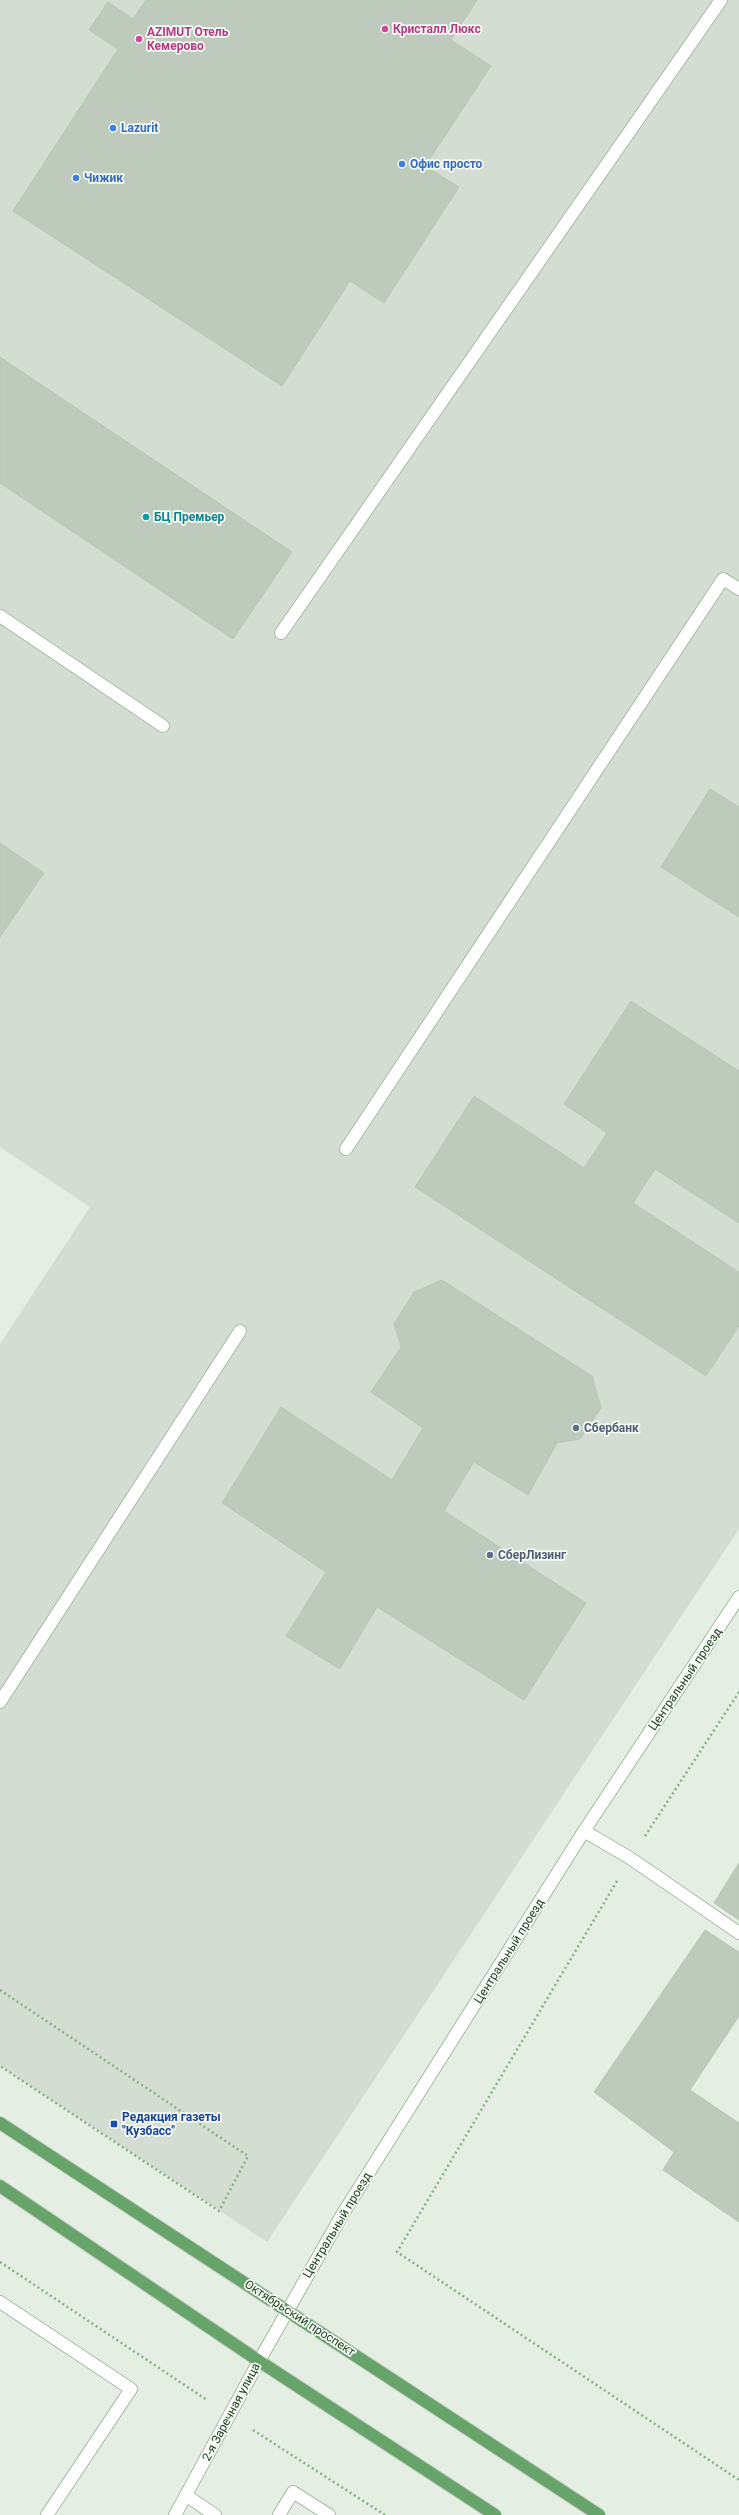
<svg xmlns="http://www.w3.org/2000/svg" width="739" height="2515" viewBox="0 0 739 2515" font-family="Roboto,sans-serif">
  <rect width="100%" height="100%" fill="#e5eee3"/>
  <!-- built -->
  <polygon fill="#d4ddd2" points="0,0 739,0 739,1529 267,2242 0,2066 0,1344 90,1207 0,1147"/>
  <!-- building -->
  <g fill="#becbbc" stroke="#b8c7b6">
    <polygon points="146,0 477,0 451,40 491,66 425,166 459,187 384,303 350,281 282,386 13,211 118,49 89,30 108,2 133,19"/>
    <polygon points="0,357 292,552 233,639 0,483"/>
    <polygon points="710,789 739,807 739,917 661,867"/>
    <polygon points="0,843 44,873 0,937"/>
    <polygon points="631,1001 739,1071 739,1223 655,1169 633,1203 739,1272 739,1326 706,1376 415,1187 474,1096 584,1168 607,1133 564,1104"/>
    <polygon points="442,1280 592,1376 601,1408 580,1439 557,1443 528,1495 474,1462 444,1511 586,1603 524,1700 377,1607 340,1669 286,1636 326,1572 222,1503 281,1407 392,1480 423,1428 371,1392 401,1347 394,1324 414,1292"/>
    <polygon points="739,1863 739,1920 714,1903"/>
    <polygon points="705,1930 739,1952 739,2016 690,2090 739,2123 739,2222 663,2170 674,2152 594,2092"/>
  </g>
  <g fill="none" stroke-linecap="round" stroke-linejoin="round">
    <!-- lane casing -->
    <g stroke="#aabaa9" stroke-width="14">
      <g id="lane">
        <polyline points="0,616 163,726"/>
        <polyline points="281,633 721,0"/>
        <polyline points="346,1149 723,579 739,589"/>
        <polyline points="0,1702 240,1331"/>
        <polyline points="584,1831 630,1858 739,1933"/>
        <polyline points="0,2302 131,2389 47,2515"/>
        <polyline points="187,2496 215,2515"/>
        <polyline points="279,2515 293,2492 329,2515"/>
      </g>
    </g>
    <!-- street casing -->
    <g stroke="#aabaa9" stroke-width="14">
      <polyline id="street" points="175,2515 259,2361"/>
    </g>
    <!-- secondary casing -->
    <g stroke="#a3baa1" stroke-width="14">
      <polyline id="secondary" points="259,2361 342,2215 584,1831 739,1597"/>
    </g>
    <!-- primary casing -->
    <g stroke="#c1cac1" stroke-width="14">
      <g id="primary">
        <polyline points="0,2123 599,2515"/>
        <polyline points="0,2186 259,2361 495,2515"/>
      </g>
    </g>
    <!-- path -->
    <g stroke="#85b283" stroke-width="2.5" stroke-dasharray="2 3" stroke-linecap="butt">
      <polyline points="645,1836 739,1692"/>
      <polyline points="617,1881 397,2252 739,2480"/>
      <polyline points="0,1990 248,2156 219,2211 0,2066"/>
      <polyline points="0,2262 207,2400"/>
      <polyline points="253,2430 385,2515"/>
    </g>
    <!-- lane -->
    <use href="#lane" stroke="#fff" stroke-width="12"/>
    <!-- street -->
    <use href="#street" stroke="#fff" stroke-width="12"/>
    <!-- secondary -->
    <use href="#secondary" stroke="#fff" stroke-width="12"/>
    <!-- primary -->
    <use href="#primary" stroke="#67a469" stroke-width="12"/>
  </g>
  <!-- markers -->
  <g fill="#d1479c" stroke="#f5faf4" stroke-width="1.5">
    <circle cx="385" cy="29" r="4"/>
    <circle cx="139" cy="39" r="4"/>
  </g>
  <g fill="#3f7fe0" stroke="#f5faf4" stroke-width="1.5">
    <circle cx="113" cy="128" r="4"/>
    <circle cx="402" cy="164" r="4"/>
    <circle cx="76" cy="178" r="4"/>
  </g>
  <circle fill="#0f9aa8" stroke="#f5faf4" stroke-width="1.5" cx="146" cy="517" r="4"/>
  <g fill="#5c6f8a" stroke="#f5faf4" stroke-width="1.5">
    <circle cx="576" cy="1428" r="4"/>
    <circle cx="490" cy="1555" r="4"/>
  </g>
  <rect fill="#1a4fb4" stroke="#f5faf4" stroke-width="1.5" x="110" y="2120" width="8" height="8" rx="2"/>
  <g text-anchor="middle" stroke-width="3.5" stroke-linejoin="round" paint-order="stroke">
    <!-- hotel labels -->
    <g font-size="12" font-weight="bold" fill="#b23c85" stroke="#f5faf4" text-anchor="start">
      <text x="393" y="33">Кристалл Люкс</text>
      <text x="147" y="36">AZIMUT Отель<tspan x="147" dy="14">Кемерово</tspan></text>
    </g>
    <!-- shop labels -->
    <g font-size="12" font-weight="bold" fill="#366cbe" stroke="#f5faf4" text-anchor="start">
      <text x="121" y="132">Lazurit</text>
      <text x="410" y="168">Офис просто</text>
      <text x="84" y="182">Чижик</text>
    </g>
    <!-- culture labels -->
    <g font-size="12" font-weight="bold" fill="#0d838f" stroke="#f5faf4" text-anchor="start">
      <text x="154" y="521">БЦ Премьер</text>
    </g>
    <!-- service labels -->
    <g font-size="12" font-weight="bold" fill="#4e5e75" stroke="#f5faf4" text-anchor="start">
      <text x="584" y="1432">Сбербанк</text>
      <text x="498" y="1559">СберЛизинг</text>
    </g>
    <!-- street labels -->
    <g font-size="12" fill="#224023" stroke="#f5faf4">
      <text transform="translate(685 1679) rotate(-56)" y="4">Центральный проезд</text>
      <text transform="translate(509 1951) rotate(-58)" y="4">Центральный проезд</text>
      <text transform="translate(337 2225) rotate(-59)" y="4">Центральный проезд</text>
      <text transform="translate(300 2318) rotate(33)" y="4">Октябрьский проспект</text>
      <text transform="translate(231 2412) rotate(-62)" y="4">2-я Заречная улица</text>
    </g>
    <!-- transit labels -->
    <g font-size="12" font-weight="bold" fill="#164399" stroke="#f5faf4" text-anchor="start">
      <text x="122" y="2121">Редакция газеты<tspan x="122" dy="14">"Кузбасс"</tspan></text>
    </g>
  </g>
</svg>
